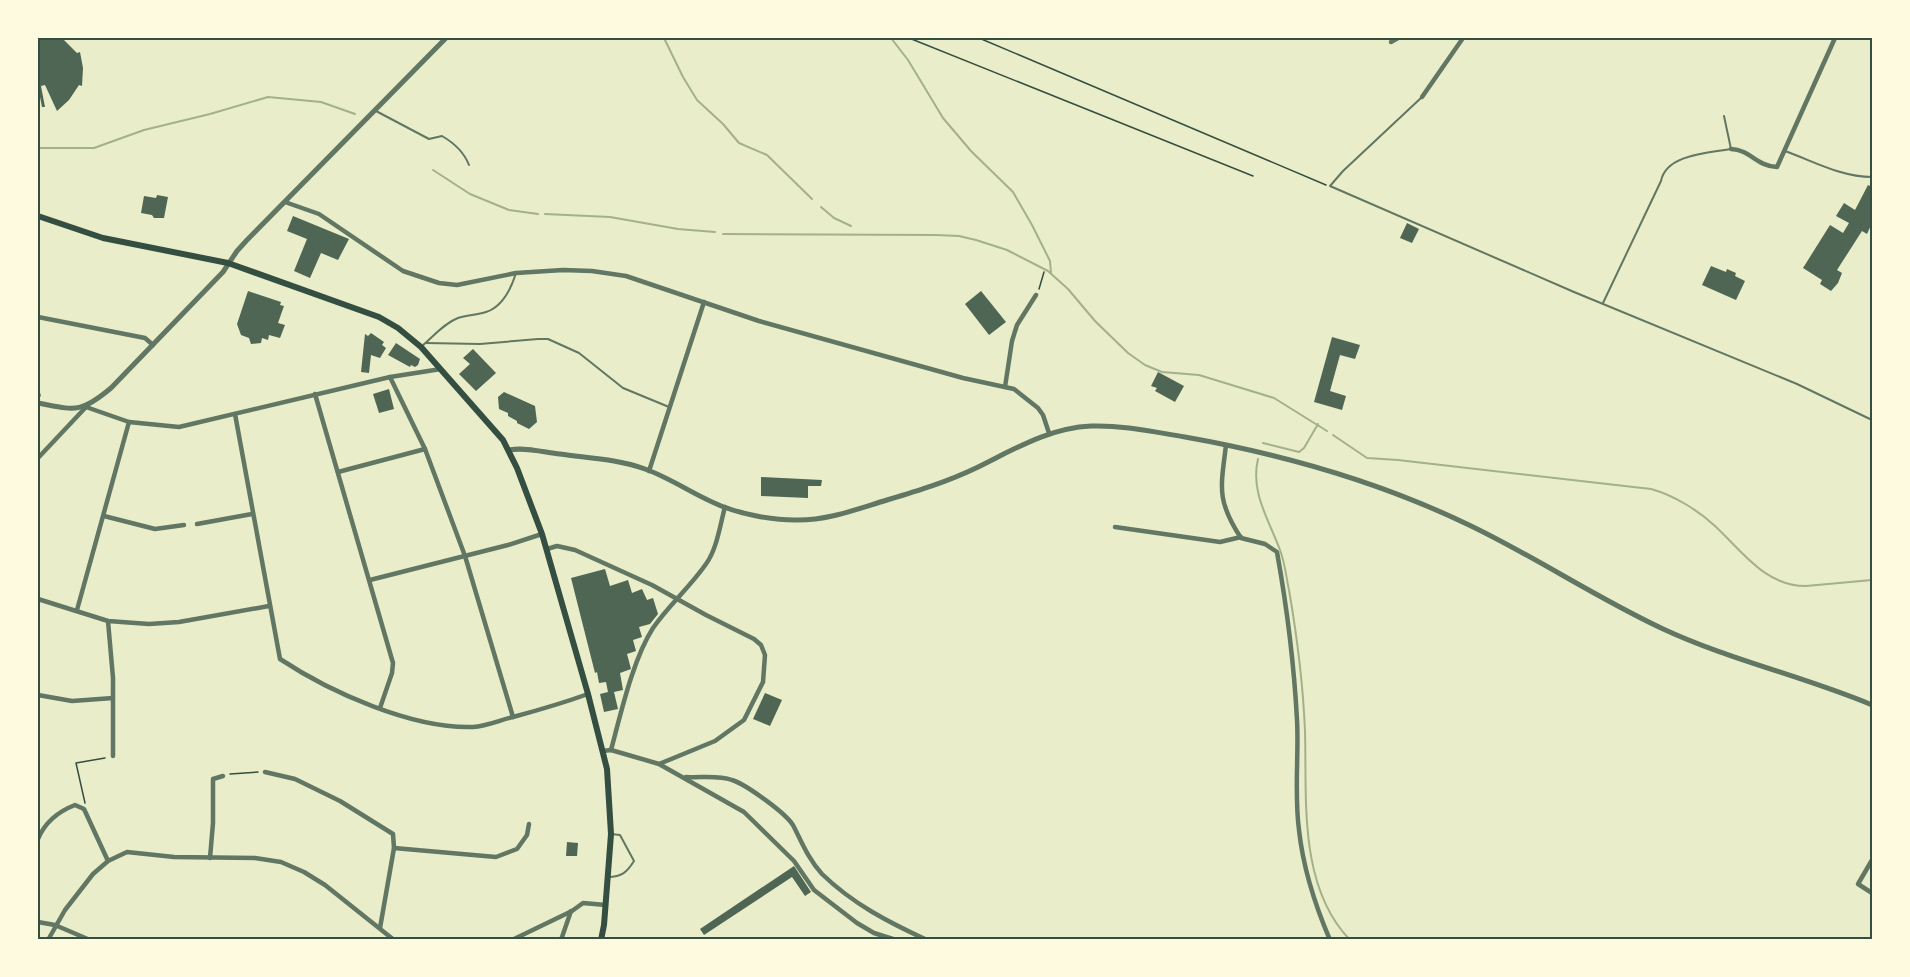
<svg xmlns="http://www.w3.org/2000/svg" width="1910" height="977" viewBox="0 0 1910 977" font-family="Karla,sans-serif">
  <rect width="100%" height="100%" fill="#e9edc9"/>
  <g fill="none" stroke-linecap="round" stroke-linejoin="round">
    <!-- stream -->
    <g stroke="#a3b18a" stroke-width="2">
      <polyline points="664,38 683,77 697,100 723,124 739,143 767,155 812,199"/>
      <polyline points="891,38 908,60 943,118 971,151 1013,192 1032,225 1050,261 1051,273"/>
      <polyline points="38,148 94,148 144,130 210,114 268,97 321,102 355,114"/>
      <polyline points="433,170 470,194 509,210 538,214"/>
      <polyline points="821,207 834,218 851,226"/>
      <polyline points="545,214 610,217 678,229 715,232"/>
      <polyline points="723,234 936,235 959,236 976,240 1007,250 1048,271 1068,289 1095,321 1128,353 1145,365 1162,372 1199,375 1274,398 1327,431"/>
      <path d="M1333 435 1367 458 1398 460 1651 489C1673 495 1698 510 1715 526 1743 552 1765 586 1806 586L1872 580"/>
      <polyline points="1263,443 1299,452 1304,448 1318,424"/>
      <path d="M1258 459C1250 492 1269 520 1280 550 1285 563 1286 576 1289 590 1297 636 1303 684 1305 731 1307 799 1298 886 1350 940"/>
    </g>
  </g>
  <!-- building -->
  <g fill="#4f6655">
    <polygon points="47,38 62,38 77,53 80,52 83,68 82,86 79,85 69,100 57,111 45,85 41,86 45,107 42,107 38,87 38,39 47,40"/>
    <polygon points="1868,185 1872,187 1872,223 1867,234 1862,231 1837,270 1842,273 1838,283 1831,291 1820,284 1822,280 1803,268 1830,225 1843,233 1849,223 1836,216 1844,203 1855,210"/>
    <polygon points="157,195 168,197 164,218 154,218 152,215 141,213 144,196 156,198"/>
    <polygon points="293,216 349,239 338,260 321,253 310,278 294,271 307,239 287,231"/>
    <polygon points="1407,223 1419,229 1412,243 1400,238"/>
    <polygon points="1711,266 1726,272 1727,269 1736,273 1735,276 1745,281 1736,300 1702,285"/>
    <polygon points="248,291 281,302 280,305 284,306 278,323 285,325 280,338 269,335 268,340 262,338 261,343 251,344 249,338 241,335 237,324"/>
    <polygon points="981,291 1006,322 989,335 965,304"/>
    <polygon points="371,333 384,342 382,345 386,348 380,358 371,355 369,373 361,372 365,334 368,336"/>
    <polygon points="1332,337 1360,345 1355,359 1340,355 1330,391 1346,396 1342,410 1314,402"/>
    <polygon points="396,343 420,359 418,365 415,367 411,365 410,367 388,355"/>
    <polygon points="473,349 496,373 476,391 459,374 470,364 463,358"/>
    <polygon points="1158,372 1184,386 1175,402 1155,391 1157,388 1151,386"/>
    <polygon points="389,389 394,409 379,413 373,394"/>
    <polygon points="504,392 535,406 537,422 529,429 517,423 517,421 508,416 508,413 499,409 498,397"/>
    <polygon points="761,477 822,480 821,486 808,486 808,498 761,496"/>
    <polygon points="605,569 610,586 628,580 632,593 642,589 647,600 653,598 658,614 650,624 639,627 642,637 633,640 636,651 627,654 631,669 620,673 623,690 614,692 618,709 604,712 600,694 608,692 606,682 599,683 597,672 595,673 571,578"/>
    <polygon points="765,693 782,700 770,726 753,719"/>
    <polygon points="567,842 578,843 577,856 566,856"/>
    <polygon points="794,866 811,892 805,896 792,877 704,935 700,929"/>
  </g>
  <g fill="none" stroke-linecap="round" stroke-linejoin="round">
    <!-- path -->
    <g stroke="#344e41" stroke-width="1.5">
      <polyline points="909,38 1253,176"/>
      <polyline points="979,38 1326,185"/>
      <polyline points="1039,289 1044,272"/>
      <polyline points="38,387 40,396"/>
      <polyline points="230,774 258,772"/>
      <polyline points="85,803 76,763 105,758"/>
    </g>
    <!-- service -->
    <g stroke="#617663" stroke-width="2">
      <polyline points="1422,97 1343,171 1330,186 1574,292 1797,384 1872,420"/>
      <path d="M376 111 429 139 442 136C454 143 464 152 469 165"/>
      <path d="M1785 151C1813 161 1841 177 1872 177"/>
      <path d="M1603 303 1661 181C1666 154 1709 153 1731 149L1724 116"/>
      <polyline points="426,343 480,344 538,339 548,339 579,353 623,388 669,407"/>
      <path d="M422 346C433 337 444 323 458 318 467 315 477 315 486 312 502 307 511 289 516 273"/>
      <path d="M608 877C622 877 627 872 634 861L620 835 611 834"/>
    </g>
    <!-- minor -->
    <g stroke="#617663" stroke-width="4.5">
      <polyline points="1391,42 1398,38"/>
      <polyline points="1422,97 1463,38"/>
      <path d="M1731 149C1751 150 1756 166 1777 167L1835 38"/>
      <polyline points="285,202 319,214 403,271 439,283 457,285 516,273 563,270 592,271 626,276 759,321 963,378 1014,389 1038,408 1043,415 1049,433"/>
      <polyline points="38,317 145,338 153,345"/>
      <polyline points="390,377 425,449 465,556 513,717"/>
      <polyline points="1005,387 1012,341 1017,325 1036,295"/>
      <polyline points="315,394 393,663 392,673 380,708"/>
      <path d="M235 414 280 659C330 692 412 729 473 727 487 726 500 720 513 717 539 710 563 703 588 694"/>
      <path d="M1226 445C1221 487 1216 500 1241 538L1265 544 1277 552C1287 608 1294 663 1297 720 1299 756 1294 793 1299 830 1303 867 1315 905 1330 940"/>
      <polyline points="38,458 86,407 129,422 179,427 390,377 441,369"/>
      <polyline points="649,471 704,302"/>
      <polyline points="338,472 425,449"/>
      <polyline points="104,516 155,529 184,525"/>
      <polyline points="197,524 252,514"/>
      <polyline points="1115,527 1220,542 1241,537"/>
      <polyline points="547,549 557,546 575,550 652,585 706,615 754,639 761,645 765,655 763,682 744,720 715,741 659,764"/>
      <polyline points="370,580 508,545 542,534"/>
      <polyline points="38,599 108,621 149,624 179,622 269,606"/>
      <polyline points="77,610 129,422"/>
      <polyline points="108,621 113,678 113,756"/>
      <polyline points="38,695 72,701 113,698"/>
      <path d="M611 750C621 713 633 659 653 628 669 605 690 587 706 564 717 549 720 525 725 507"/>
      <polyline points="603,751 611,750 659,764 744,812 794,861 814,890 857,923 874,933 896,940"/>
      <polyline points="265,772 295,779 340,801 393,834 394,848"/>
      <path d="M686 777C701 778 718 775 732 780 745 784 788 814 794 827 802 843 809 860 822 874 853 904 888 922 927 940"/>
      <path d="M38 839C45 822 57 812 75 805L84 809 108 861"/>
      <polyline points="210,858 213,823 213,779 223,776"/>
      <polyline points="1872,860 1858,884 1872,893"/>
      <polyline points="38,922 55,925 90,940"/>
      <polyline points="380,928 394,848 496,857 517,849 527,835 529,824"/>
      <polyline points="48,940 65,910 93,874 108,861 127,852 174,857 255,858 281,862 304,872 325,885 394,940"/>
      <polyline points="512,940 572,911 583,903 606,905"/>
      <polyline points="561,940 571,911"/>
    </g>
    <!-- tertiary -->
    <g stroke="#617663" stroke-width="5">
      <path d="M38 403C75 410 80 414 111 388L223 272 237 251 247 240 446 38"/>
      <path d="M509 450C526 447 543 452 560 454 588 458 618 459 645 469 673 479 697 497 724 507 745 515 773 520 795 520 827 521 857 509 887 500 917 491 947 482 976 468 1013 450 1048 428 1091 426 1123 425 1154 432 1185 437 1281 454 1380 482 1469 525 1534 556 1595 597 1661 628 1729 660 1803 676 1872 705"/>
    </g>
    <!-- secondary -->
    <polyline stroke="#344e41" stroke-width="6" points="38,216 103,238 228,263 379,317 398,328 421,347 503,440 517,468 542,534 588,694 607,769 611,834 604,925 601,940"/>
  </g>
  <!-- border -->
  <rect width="1910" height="977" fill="none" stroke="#fefae0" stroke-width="78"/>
  <rect x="39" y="39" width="1832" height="899" fill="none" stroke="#344e41" stroke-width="2"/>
</svg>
